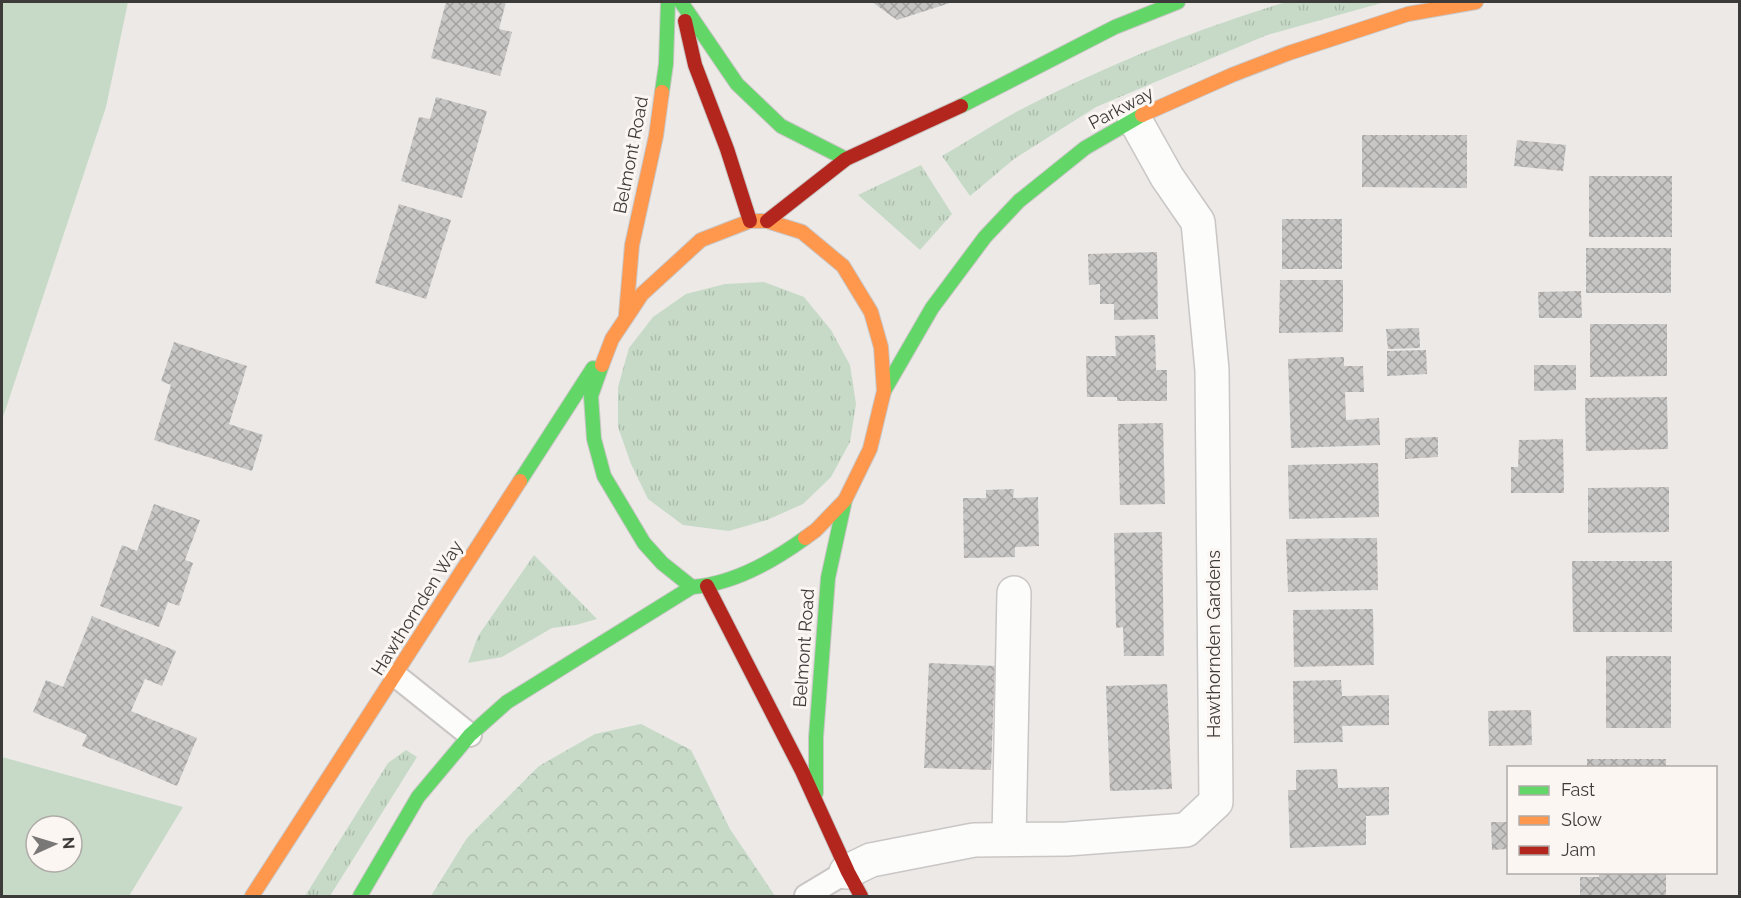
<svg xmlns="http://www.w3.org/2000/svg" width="1741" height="898" viewBox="0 0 1741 898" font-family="Raleway,sans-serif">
  <defs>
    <pattern id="grass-tufts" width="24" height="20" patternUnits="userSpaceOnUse" patternTransform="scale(1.5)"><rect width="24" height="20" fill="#c7dac7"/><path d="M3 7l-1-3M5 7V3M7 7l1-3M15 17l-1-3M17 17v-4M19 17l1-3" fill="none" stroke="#acbcac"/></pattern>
    <pattern id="forest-crowns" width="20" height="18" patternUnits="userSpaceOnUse" patternTransform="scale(1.5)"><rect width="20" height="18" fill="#c7dac7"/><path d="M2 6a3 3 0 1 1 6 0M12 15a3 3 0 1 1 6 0" fill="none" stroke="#acbcac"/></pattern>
    <pattern id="building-cross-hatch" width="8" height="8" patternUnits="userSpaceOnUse" patternTransform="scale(1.5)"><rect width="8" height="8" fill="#c8c6c4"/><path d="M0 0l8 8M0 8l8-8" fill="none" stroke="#a4a2a0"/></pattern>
  </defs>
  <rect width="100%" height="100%" fill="#ece9e7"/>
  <!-- grass -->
  <g fill="url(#grass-tufts)">
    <path d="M1286 2H1385L1267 35 1096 107 1014 159 970 196 942 156C966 142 991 126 1016 112 1102 67 1194 30 1286 2Z"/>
    <polygon points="921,165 952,214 920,250 858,195"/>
    <polygon points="764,282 804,297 831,330 850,365 856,404 850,442 831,477 803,504 767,520 729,531 683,525 648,499 631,464 618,427 618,387 629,348 653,317 686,294 725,284"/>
    <polygon points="534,555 597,619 576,625 552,628 502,657 468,663 478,636"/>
    <polygon points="406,750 417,757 330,896 305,896 388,763"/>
  </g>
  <!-- forest -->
  <polygon fill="url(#forest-crowns)" points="641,724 691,750 730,829 775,896 431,896 467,838 539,766 595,734"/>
  <!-- garden -->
  <g fill="#c7dac7" fill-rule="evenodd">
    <polygon points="2,2 128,2 106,107 2,420"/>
    <path d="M2 757 183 807 129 896H2ZM36 826H72V862H36Z"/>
  </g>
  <!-- building -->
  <g fill="url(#building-cross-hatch)">
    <polygon points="446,2 506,2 499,29 512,32 500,76 431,58"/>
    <polygon points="872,2 953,2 897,20"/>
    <polygon points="436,97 487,111 462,198 401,181 419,117 430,119"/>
    <polygon points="1362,135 1467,135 1467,188 1362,187"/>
    <polygon points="1517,140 1566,145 1563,171 1514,166"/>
    <rect x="1589" y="176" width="83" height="61"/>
    <polygon points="399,204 451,220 426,299 375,283"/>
    <rect x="1282" y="219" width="60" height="50"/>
    <rect x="1586" y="248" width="85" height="45"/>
    <polygon points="1157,252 1158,319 1114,320 1114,304 1100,304 1100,284 1089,285 1088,254"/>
    <polygon points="1280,280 1343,280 1343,332 1279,333"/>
    <polygon points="1581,291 1582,318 1539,318 1538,292"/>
    <polygon points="1590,324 1667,324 1667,376 1590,377"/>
    <polygon points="1419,328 1420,348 1388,349 1386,329"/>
    <polygon points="1155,335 1156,370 1167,370 1167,401 1117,401 1117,397 1087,397 1086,356 1116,356 1115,336"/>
    <polygon points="174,342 247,366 229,424 263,435 252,471 154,440 171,385 161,381"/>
    <polygon points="1426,350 1427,374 1387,376 1387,351"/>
    <polygon points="1344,357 1344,366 1363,366 1364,392 1345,392 1346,420 1379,418 1380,445 1291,448 1288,359"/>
    <polygon points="1534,365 1576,365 1576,390 1534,391"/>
    <polygon points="1667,397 1668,449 1586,451 1585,398"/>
    <polygon points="1163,423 1165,504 1120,505 1118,424"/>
    <polygon points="1438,437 1438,457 1405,459 1405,438"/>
    <polygon points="1563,439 1564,493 1511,493 1511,467 1518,467 1519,440"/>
    <polygon points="1378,463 1379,517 1289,519 1288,465"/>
    <polygon points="1669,487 1669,532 1588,533 1588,488"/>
    <polygon points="1014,489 1013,498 1038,497 1039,546 1015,547 1015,557 964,558 963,498 986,498 986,490"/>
    <polygon points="154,504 200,520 185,560 193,563 179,606 168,602 159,627 100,606 122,545 137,551"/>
    <polygon points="1162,532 1164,656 1124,656 1123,627 1116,628 1114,533"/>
    <polygon points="1377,538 1378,590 1288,592 1286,539"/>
    <polygon points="1572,561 1672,561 1672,632 1573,632"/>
    <polygon points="1373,609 1374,665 1294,667 1293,610"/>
    <polygon points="92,616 176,651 162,686 145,679 131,711 197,738 177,786 82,746 87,735 33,712 46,680 63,687"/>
    <rect x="1606" y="656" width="65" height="72"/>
    <polygon points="929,663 995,666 991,770 924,768"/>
    <polygon points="1341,680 1342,696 1389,695 1389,725 1342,726 1343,742 1294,743 1293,681"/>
    <polygon points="1167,684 1172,789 1110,791 1106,686"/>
    <polygon points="1531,710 1532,745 1489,746 1488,711"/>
    <rect x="1587" y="759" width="79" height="9"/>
    <polygon points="1337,769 1338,788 1389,787 1389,815 1366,816 1366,845 1290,848 1288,790 1296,790 1296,770"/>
    <polygon points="1491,822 1508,822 1508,849 1492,850"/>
    <polygon points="1599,873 1666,873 1666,896 1580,896 1580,877 1599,877"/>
  </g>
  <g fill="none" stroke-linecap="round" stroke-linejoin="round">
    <!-- lane casing -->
    <g stroke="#c9c6c5" stroke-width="26">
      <g id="lane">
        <polyline points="395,675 470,735"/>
        <polyline points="806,896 846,872"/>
      </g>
    </g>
    <!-- street casing -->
    <g stroke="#c9c6c5" stroke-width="36">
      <g id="street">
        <polyline points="1009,839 1014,593"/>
        <polyline points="846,872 871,860 974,840 1067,839 1186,830 1216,802 1212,370 1198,222 1167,177 1134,118"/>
      </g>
    </g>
    <!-- fast casing -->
    <g stroke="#c9c6c5" stroke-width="16">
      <g id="fast">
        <polyline points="681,2 737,84 781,126 846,159"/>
        <polyline points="662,92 666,64 668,2"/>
        <polyline points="961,106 1115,27 1178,2"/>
        <path d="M602 365 591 396 594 439 604 476 644 543 662 563 692 587C733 584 772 562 805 538"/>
        <polyline points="884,391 932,308 985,237 1019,201 1085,148 1142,115"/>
        <polyline points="520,481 593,368"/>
        <polyline points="816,793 816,737 828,578 845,500"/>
        <polyline points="360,896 418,797 470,735 507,702 692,587"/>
      </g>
    </g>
    <!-- slow casing -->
    <g stroke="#c9c6c5" stroke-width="16">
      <g id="slow">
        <polyline points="1142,115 1232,75 1289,53 1408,14 1476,2"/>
        <polyline points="750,221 767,221 802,232 843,266 871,312 881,347 884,391 870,449 845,500 816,530 805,538"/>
        <polyline points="626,315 632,245 656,136 662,92"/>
        <polyline points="602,365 612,339 642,294 701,240 750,221"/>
        <polyline points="252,896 520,481"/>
      </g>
    </g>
    <!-- jam casing -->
    <g stroke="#c9c6c5" stroke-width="16">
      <g id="jam">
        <polyline points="685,21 695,65 727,149 750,221"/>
        <polyline points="767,221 846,159 961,106"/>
        <polyline points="707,586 802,771 848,872 861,896"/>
      </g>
    </g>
    <!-- lane -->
    <use href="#lane" stroke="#fcfcfb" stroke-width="22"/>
    <!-- street -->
    <use href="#street" stroke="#fcfcfb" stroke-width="33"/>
    <!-- fast -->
    <use href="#fast" stroke="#63d668" stroke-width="14"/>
    <!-- slow -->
    <use href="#slow" stroke="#ff974d" stroke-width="14"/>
    <!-- jam -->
    <use href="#jam" stroke="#b3261e" stroke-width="14"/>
  </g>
  <g text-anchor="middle" stroke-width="6" stroke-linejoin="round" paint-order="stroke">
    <!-- street labels -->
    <g font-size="18" fill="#3d3b3a" stroke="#fbf6f2">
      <text transform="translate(1121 108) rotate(-28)" y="6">Parkway</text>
      <text transform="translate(631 155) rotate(-79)" y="6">Belmont Road</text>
      <text transform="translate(417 608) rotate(-58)" y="6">Hawthornden Way</text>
      <text transform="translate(1214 644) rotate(-90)" y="6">Hawthornden Gardens</text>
      <text transform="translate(804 648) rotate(-86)" y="6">Belmont Road</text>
    </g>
  </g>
  <!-- border -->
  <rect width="1741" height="898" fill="none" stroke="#3d3b3a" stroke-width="6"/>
  <!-- legend -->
  <rect x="1507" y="766" width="210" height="108" fill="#fbf6f2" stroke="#afaba8" stroke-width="1.5"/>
  <rect x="1519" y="786" width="30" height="9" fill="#63d668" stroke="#afaba8" stroke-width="1.5"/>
  <text x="1561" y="796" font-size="18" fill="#3d3b3a">Fast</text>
  <rect x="1519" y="816" width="30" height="9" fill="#ff974d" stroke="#afaba8" stroke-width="1.5"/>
  <text x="1561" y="826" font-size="18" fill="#3d3b3a">Slow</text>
  <rect x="1519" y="846" width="30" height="9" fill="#b3261e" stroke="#afaba8" stroke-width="1.5"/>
  <text x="1561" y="856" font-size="18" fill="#3d3b3a">Jam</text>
  <!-- north arrow -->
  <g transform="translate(54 844) rotate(86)"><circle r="28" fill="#fbf6f2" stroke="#afaba8" stroke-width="1.5"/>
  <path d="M0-4.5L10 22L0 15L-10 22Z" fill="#7a7877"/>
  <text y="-9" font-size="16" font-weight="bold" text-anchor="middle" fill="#3d3b3a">N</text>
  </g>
</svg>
